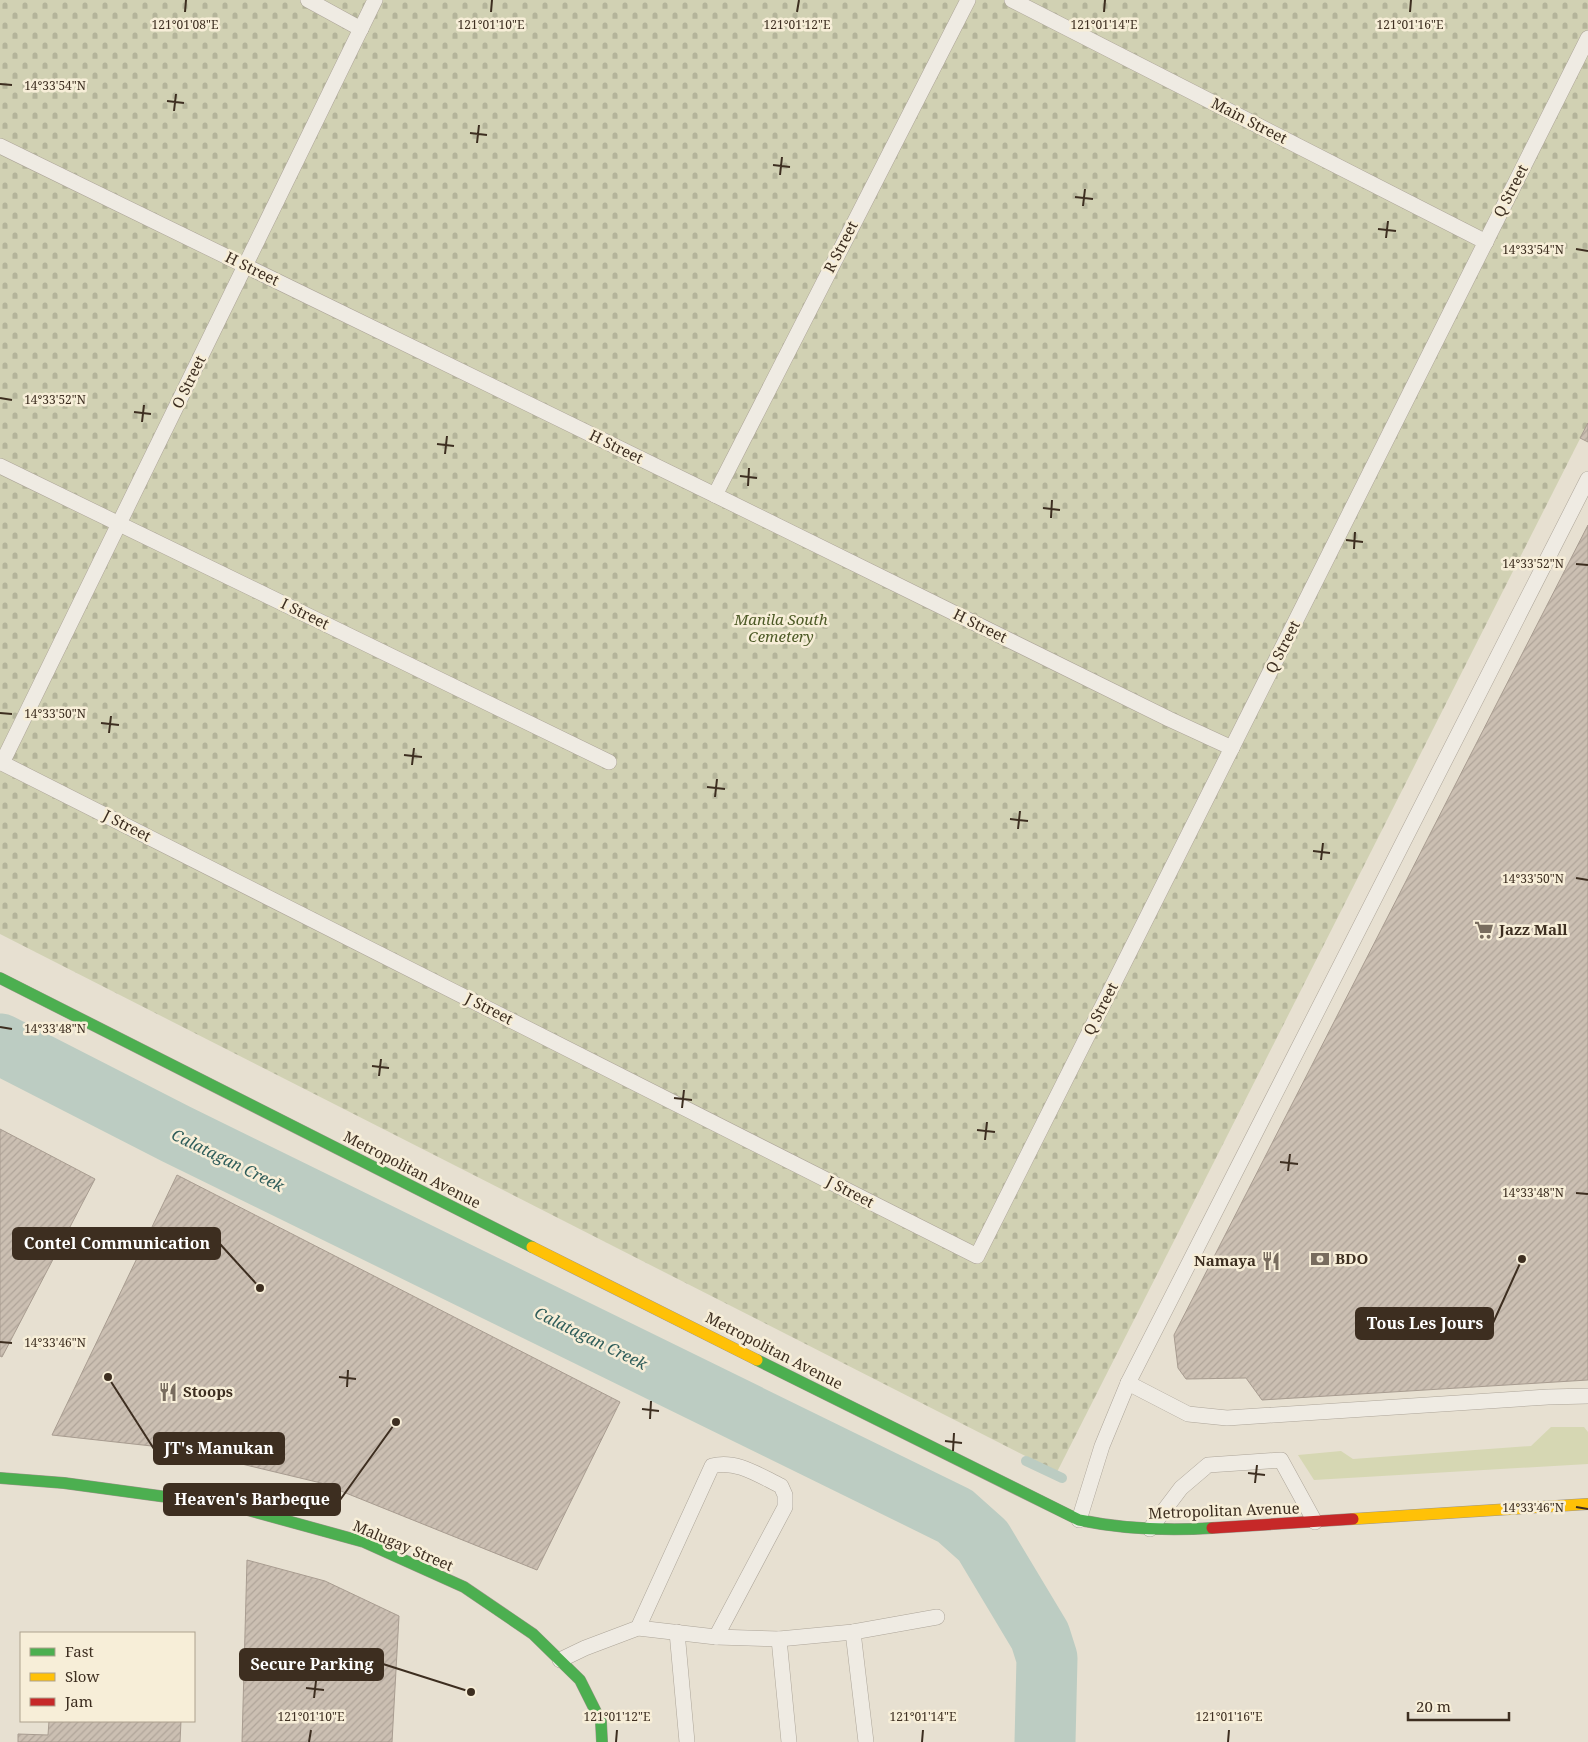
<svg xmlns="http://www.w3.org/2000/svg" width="1588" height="1742" viewBox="0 0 1588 1742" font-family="'Noto Serif',serif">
  <defs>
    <pattern id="cemetery-stones" width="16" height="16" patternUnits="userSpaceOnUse" patternTransform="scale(1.25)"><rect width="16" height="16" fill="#d1d1b3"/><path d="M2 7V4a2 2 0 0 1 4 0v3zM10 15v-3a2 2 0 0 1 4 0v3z" fill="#b4b49a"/></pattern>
    <pattern id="building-hatch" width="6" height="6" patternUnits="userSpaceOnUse" patternTransform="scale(1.25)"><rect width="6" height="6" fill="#cbbfb2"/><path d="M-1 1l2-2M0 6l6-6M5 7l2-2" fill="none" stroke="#afa499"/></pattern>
  </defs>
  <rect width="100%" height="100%" fill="#e7e0d1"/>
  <!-- cemetery -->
  <polygon fill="url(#cemetery-stones)" points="0,0 1588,0 1588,423 1057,1472 0,934"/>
  <!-- park -->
  <polygon fill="#d6d7b3" points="1551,1427 1584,1427 1588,1432 1588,1464 1314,1480 1298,1455 1341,1451 1353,1459 1531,1446"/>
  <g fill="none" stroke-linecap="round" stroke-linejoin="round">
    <!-- stream -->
    <polyline stroke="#bcccc2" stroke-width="10" points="1026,1461 1062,1478"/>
    <!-- river -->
    <polyline stroke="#bcccc2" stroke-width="61" points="0,1044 176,1134 955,1516 983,1541 1040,1636 1047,1658 1045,1742"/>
  </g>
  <!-- building -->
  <g fill="url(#building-hatch)" stroke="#a89c90">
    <polygon points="1588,423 1588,442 1580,438"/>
    <polygon points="1588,525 1588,1380 1262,1400 1246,1378 1186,1379 1178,1368 1174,1335"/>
    <polygon points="0,1129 95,1179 2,1357 0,1356"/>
    <polygon points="177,1175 620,1402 537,1570 321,1483 179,1449 52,1435"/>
    <polygon points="247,1560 325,1581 399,1616 392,1742 242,1742"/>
    <polygon points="49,1721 181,1721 180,1742 18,1742 18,1734 48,1735"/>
  </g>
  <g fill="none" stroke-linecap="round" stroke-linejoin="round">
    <!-- lane casing -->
    <g stroke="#ada599" stroke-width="16">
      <g id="lane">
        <polyline points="308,0 361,29"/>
        <polyline points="1012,0 1486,242"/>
        <polyline points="0,146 715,495 1169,719 1232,748"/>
        <polyline points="0,466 609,762"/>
        <polyline points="715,495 968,0"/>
        <polyline points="0,762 977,1256 1588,38"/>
        <polyline points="2,763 375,0"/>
        <polyline points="1128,1383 1188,1414 1227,1418 1548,1397 1588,1396"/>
        <polyline points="1079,1520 1102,1446 1128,1383 1588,479"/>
        <polyline points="1150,1529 1181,1488 1208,1465 1281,1460 1315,1522"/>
        <path d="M638 1628 712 1466C736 1459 760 1476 781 1486L785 1495V1507L716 1637"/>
        <polyline points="677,1632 687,1742"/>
        <polyline points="853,1632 866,1742"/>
        <polyline points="779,1639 789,1742"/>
        <polyline points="560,1660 585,1648 638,1628 716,1637 779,1639 853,1632 937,1617"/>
      </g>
    </g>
    <!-- fast casing -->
    <g stroke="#9c958a" stroke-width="12">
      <g id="fast">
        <polyline points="0,978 532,1247"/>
        <path d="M757 1360 1079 1520C1123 1529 1168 1531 1212 1528"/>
        <polyline points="0,1478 64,1483 233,1506 364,1542 464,1587 533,1634 580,1680 601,1722 602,1742"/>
      </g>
    </g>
    <!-- slow casing -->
    <g stroke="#9c958a" stroke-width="12">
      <g id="slow">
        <polyline points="532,1247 757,1360"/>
        <polyline points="1353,1519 1588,1504"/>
      </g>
    </g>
    <!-- jam casing -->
    <g stroke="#9c958a" stroke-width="12">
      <polyline id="jam" points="1212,1528 1353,1519"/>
    </g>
    <!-- lane -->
    <use href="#lane" stroke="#efebe3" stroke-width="15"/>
    <!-- fast -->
    <use href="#fast" stroke="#4caf50" stroke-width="11"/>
    <!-- slow -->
    <use href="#slow" stroke="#ffc107" stroke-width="11"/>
    <!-- jam -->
    <use href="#jam" stroke="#c62828" stroke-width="11"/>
  </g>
  <!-- ticks -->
  <path fill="none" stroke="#3d2e20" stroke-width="2" d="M185 12 186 0M491 12 492 0M797 12 799 0M1104 12 1105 0M1410 12 1411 0M0 84 12 85M167 101 184 103M174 111 176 94M470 133 487 135M477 143 479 125M773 165 790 167M780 175 782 157M1075 197 1093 199M1083 206 1085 189M1378 229 1396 231M1386 238 1388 221M1576 249 1588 251M0 398 12 400M134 412 151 414M142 422 144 405M437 444 454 446M445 454 447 436M740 476 757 478M748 486 749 468M1043 508 1060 510M1051 518 1052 500M1346 540 1363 542M1354 549 1355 532M1576 564 1588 565M0 713 12 714M101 723 119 725M109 733 111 716M404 755 422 757M412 765 414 748M707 787 725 789M715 797 717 779M1010 819 1028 821M1018 829 1020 811M1313 851 1330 853M1321 860 1323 843M1576 878 1588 880M0 1027 12 1029M372 1066 389 1068M379 1076 381 1059M674 1098 692 1100M682 1108 684 1090M977 1130 995 1132M985 1140 987 1122M1280 1162 1298 1164M1288 1171 1290 1154M1576 1193 1588 1194M0 1342 12 1343M339 1377 356 1379M347 1387 348 1370M642 1409 659 1411M650 1419 651 1401M945 1441 962 1443M953 1451 954 1433M1248 1473 1265 1475M1255 1483 1257 1465M1576 1507 1588 1509M306 1688 324 1690M314 1698 316 1681M309 1742 311 1730M616 1742 617 1730M922 1742 923 1730M1228 1742 1229 1730"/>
  <!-- icons -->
  <defs>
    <g id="supermarket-bare" transform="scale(1.5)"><path d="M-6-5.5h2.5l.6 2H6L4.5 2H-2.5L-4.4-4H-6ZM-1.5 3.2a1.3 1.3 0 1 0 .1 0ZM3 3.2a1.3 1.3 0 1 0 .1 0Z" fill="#786c5e" stroke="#f7eed8" stroke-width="2.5" paint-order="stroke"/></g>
    <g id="bank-bare" transform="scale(1.5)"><path d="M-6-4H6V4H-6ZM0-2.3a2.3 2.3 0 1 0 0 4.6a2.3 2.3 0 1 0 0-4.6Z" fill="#786c5e" stroke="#f7eed8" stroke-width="2.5" paint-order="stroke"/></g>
    <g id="restaurant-bare" transform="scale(1.5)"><path d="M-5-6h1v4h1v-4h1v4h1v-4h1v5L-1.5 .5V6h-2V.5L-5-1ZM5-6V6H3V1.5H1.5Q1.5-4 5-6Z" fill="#786c5e" stroke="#f7eed8" stroke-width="2.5" paint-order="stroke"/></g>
  </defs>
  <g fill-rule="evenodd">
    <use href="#supermarket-bare" x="1484" y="930"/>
    <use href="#bank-bare" x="1320" y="1259"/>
    <use href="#restaurant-bare" x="1271" y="1261"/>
    <use href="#restaurant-bare" x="168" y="1392"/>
  </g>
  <g text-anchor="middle" stroke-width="5" stroke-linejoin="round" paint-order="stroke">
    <!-- street labels -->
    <g font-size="15" fill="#3d2e20" stroke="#f7eed8">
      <text transform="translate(1249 121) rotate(27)" y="5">Main Street</text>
      <text transform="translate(1511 191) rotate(-63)" y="5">Q Street</text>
      <text transform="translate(841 247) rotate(-63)" y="5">R Street</text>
      <text transform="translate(252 269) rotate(26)" y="5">H Street</text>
      <text transform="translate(189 382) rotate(-64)" y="5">O Street</text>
      <text transform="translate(616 447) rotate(26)" y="5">H Street</text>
      <text transform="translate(305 614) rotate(26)" y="5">I Street</text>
      <text transform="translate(980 626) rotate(26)" y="5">H Street</text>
      <text transform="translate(1283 647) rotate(-63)" y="5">Q Street</text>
      <text transform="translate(127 826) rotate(27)" y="5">J Street</text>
      <text transform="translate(489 1009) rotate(27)" y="5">J Street</text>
      <text transform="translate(1101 1009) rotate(-63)" y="5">Q Street</text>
      <text transform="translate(412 1170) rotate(27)" y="5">Metropolitan Avenue</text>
      <text transform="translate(850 1192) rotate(27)" y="5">J Street</text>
      <text transform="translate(774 1351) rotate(27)" y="5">Metropolitan Avenue</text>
      <text transform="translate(1224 1511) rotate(-2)" y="5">Metropolitan Avenue</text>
      <text transform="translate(403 1546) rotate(23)" y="5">Malugay Street</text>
    </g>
    <!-- park labels -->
    <g font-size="15" font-style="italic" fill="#4d5a26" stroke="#f7eed8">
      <text x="781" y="625">Manila South<tspan x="781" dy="17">Cemetery</tspan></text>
    </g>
    <!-- poi labels -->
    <g font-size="15" font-weight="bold" fill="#3d2e20" stroke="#f7eed8" text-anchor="start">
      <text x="1499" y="935">Jazz Mall</text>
      <text x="1335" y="1264">BDO</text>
      <text x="1256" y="1266" text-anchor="end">Namaya</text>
      <text x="183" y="1397">Stoops</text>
    </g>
    <!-- water labels -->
    <g font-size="16" font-style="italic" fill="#2f5d5a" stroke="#f7eed8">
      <text transform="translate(228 1160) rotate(26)" y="6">Calatagan Creek</text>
      <text transform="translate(591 1338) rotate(26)" y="6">Calatagan Creek</text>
    </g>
  </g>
  <g font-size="12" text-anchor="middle" fill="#3d2e20" stroke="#f7eed8" stroke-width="5" stroke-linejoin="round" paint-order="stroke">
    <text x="185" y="29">121°01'08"E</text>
    <text x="491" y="29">121°01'10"E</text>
    <text x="797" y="29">121°01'12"E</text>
    <text x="1104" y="29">121°01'14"E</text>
    <text x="1410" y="29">121°01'16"E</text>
    <text x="55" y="90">14°33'54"N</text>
    <text x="1533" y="254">14°33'54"N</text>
    <text x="55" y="404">14°33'52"N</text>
    <text x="1533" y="568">14°33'52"N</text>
    <text x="55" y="718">14°33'50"N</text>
    <text x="1533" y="883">14°33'50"N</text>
    <text x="55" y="1033">14°33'48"N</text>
    <text x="1533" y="1197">14°33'48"N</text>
    <text x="55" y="1347">14°33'46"N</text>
    <text x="1533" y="1512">14°33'46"N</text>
    <text x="311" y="1721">121°01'10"E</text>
    <text x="617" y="1721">121°01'12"E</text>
    <text x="923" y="1721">121°01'14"E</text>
    <text x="1229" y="1721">121°01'16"E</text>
  </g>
  <!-- callouts -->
  <path fill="none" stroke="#3d2e20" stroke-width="2" d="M260 1288L220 1244M1522 1259L1493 1323M108 1377L154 1449M396 1422L340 1500M471 1692L383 1664"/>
  <g fill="#3d2e20" stroke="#f7eed8" stroke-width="2">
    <circle cx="260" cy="1288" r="5"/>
    <circle cx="1522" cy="1259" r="5"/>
    <circle cx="108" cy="1377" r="5"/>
    <circle cx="396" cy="1422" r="5"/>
    <circle cx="471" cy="1692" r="5"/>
  </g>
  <g fill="#3d2e20" stroke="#3d2e20" stroke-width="2">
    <rect x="13" y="1228" width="207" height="31" rx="5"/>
    <rect x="1356" y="1308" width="137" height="31" rx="5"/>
    <rect x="154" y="1433" width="130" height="31" rx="5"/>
    <rect x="164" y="1484" width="176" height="31" rx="5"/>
    <rect x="240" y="1649" width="143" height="31" rx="5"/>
  </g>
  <g font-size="16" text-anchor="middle" font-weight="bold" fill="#fff">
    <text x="117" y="1249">Contel Communication</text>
    <text x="1425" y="1329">Tous Les Jours</text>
    <text x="219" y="1454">JT's Manukan</text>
    <text x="252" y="1505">Heaven's Barbeque</text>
    <text x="312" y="1670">Secure Parking</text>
  </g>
  <!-- legend -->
  <rect x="20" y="1632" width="175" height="90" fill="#f7eed8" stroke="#ada18e"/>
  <rect x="30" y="1648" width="25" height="8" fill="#4caf50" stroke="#ada18e"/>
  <text x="65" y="1657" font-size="15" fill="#3d2e20">Fast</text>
  <rect x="30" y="1673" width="25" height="8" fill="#ffc107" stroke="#ada18e"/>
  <text x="65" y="1682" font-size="15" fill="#3d2e20">Slow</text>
  <rect x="30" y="1698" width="25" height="8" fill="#c62828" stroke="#ada18e"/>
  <text x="65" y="1707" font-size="15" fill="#3d2e20">Jam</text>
  <!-- scale -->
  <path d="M1408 1712v8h101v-8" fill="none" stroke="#3d2e20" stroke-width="2.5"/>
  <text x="1416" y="1712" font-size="15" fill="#3d2e20" stroke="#f7eed8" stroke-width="4" paint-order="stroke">20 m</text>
</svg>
